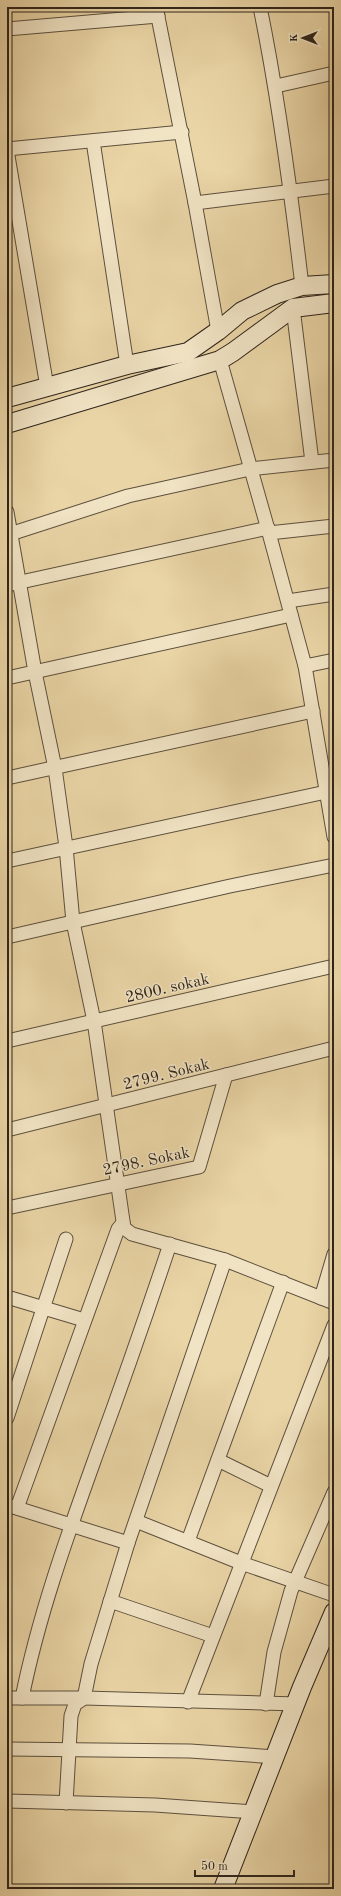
<svg xmlns="http://www.w3.org/2000/svg" width="341" height="1896" viewBox="0 0 341 1896" font-family="'Old Standard TT',serif">
  <rect width="100%" height="100%" fill="#ead5a6"/>
  <filter id="stains"><feTurbulence type="fractalNoise" baseFrequency=".005" numOctaves="4"/><feColorMatrix values="0 0 0 0 .2 0 0 0 0 .09 0 0 0 0 .02 0 0 0 .5 -.17"/></filter>
  <radialGradient id="worn" r=".72"><stop offset=".6" stop-color="#630" stop-opacity="0"/><stop offset="1" stop-color="#630" stop-opacity=".3"/></radialGradient>
  <g fill="none" stroke-linecap="round" stroke-linejoin="round">
    <!-- street casing -->
    <g stroke="#5d503e" stroke-width="15">
      <g id="street">
        <polyline points="156,7 195,203 218,331"/>
        <path d="M260 7C279 100 291 192 302 286"/>
        <polyline points="7,29 158,16"/>
        <polyline points="276,86 334,73"/>
        <polyline points="93,141 127,365"/>
        <polyline points="7,149 182,132"/>
        <polyline points="7,150 47,387"/>
        <polyline points="195,203 334,186"/>
        <polyline points="293,308 312,462"/>
        <polyline points="220,360 269,533 305,666 334,837"/>
        <polyline points="7,512 35,672 55,768 66,847 73,922 94,1021 124,1228 132,1234 225,1260 334,1303"/>
        <polyline points="269,533 334,526"/>
        <polyline points="7,535 128,496 250,469 334,460"/>
        <polyline points="7,585 268,528"/>
        <polyline points="288,601 334,594"/>
        <polyline points="305,666 334,660"/>
        <polyline points="7,678 291,615"/>
        <polyline points="7,778 313,711"/>
        <polyline points="7,861 326,792"/>
        <polyline points="7,937 230,886 334,865"/>
        <polyline points="7,1041 334,966"/>
        <polyline points="7,1130 334,1048"/>
        <polyline points="7,1208 199,1167 226,1075"/>
        <polyline points="7,1297 84,1320"/>
        <polyline points="321,1298 334,1254"/>
        <polyline points="7,1418 66,1239"/>
        <polyline points="218,1460 271,1486"/>
        <polyline points="7,1505 128,1543"/>
        <polyline points="17,1508 118,1229 123,1223"/>
        <polyline points="136,1521 241,1563 334,1595"/>
        <polyline points="188,1541 283,1282"/>
        <polyline points="110,1601 213,1636"/>
        <polyline points="7,1698 84,1698 297,1704"/>
        <path d="M22 1698C39 1613 69 1531 98 1450 123 1382 147 1313 170 1244"/>
        <polyline points="188,1702 334,1325"/>
        <polyline points="266,1704 274,1652 291,1591 334,1492"/>
        <polyline points="7,1749 190,1751 276,1757"/>
        <polyline points="7,1801 155,1805 254,1812"/>
        <polyline points="66,1803 71,1716 75,1704 84,1698 91,1664 128,1543 225,1260"/>
      </g>
    </g>
    <!-- secondary casing -->
    <g stroke="#2e241b" stroke-width="20">
      <g id="secondary">
        <polyline points="7,398 127,365 188,352 218,331 242,311 277,294 302,286 334,284"/>
        <polyline points="7,424 220,360 233,352 293,308 334,303"/>
        <polyline points="223,1889 302,1687 334,1612"/>
      </g>
    </g>
    <!-- street -->
    <use href="#street" stroke="#f1e4c5" stroke-width="13"/>
    <!-- secondary -->
    <use href="#secondary" stroke="#f1e4c5" stroke-width="18"/>
  </g>
  <g text-anchor="middle" stroke-width="3" stroke-linejoin="round" paint-order="stroke">
    <!-- street labels -->
    <g font-size="16" fill="#2e241b" stroke="#f1e4c5">
      <text transform="translate(167 987) rotate(-13)" y="6">2800. sokak</text>
      <text transform="translate(166 1073) rotate(-14)" y="6">2799. Sokak</text>
      <text transform="translate(146 1160) rotate(-12)" y="6">2798. Sokak</text>
    </g>
  </g>
  <!-- margin -->
  <rect width="341" height="1896" fill="none" stroke="#ead5a6" stroke-width="24"/>
  <rect x="8" y="8" width="325" height="1880" fill="none" stroke="#2e241b" stroke-width="2"/>
  <rect x="12" y="12" width="317" height="1872" fill="none" stroke="#2e241b"/>
  <!-- north arrow -->
  <g transform="translate(303 38) rotate(270)" stroke="#f1e4c5" stroke-width="3" paint-order="stroke">
  <path d="M0-3L7 15L0 10L-7 15Z" fill="#2e241b"/>
  <text y="-6" font-size="11" font-weight="bold" text-anchor="middle" fill="#2e241b">K</text>
  </g>
  <!-- scale -->
  <path d="M195 1870v6h99v-6" fill="none" stroke="#2e241b" stroke-width="2"/>
  <text x="201" y="1870" font-size="12" fill="#2e241b" stroke="#f1e4c5" stroke-width="3" paint-order="stroke">50 m</text>
  <rect width="100%" height="100%" filter="url(#stains)"/>
  <rect width="100%" height="100%" fill="url(#worn)"/>
</svg>
